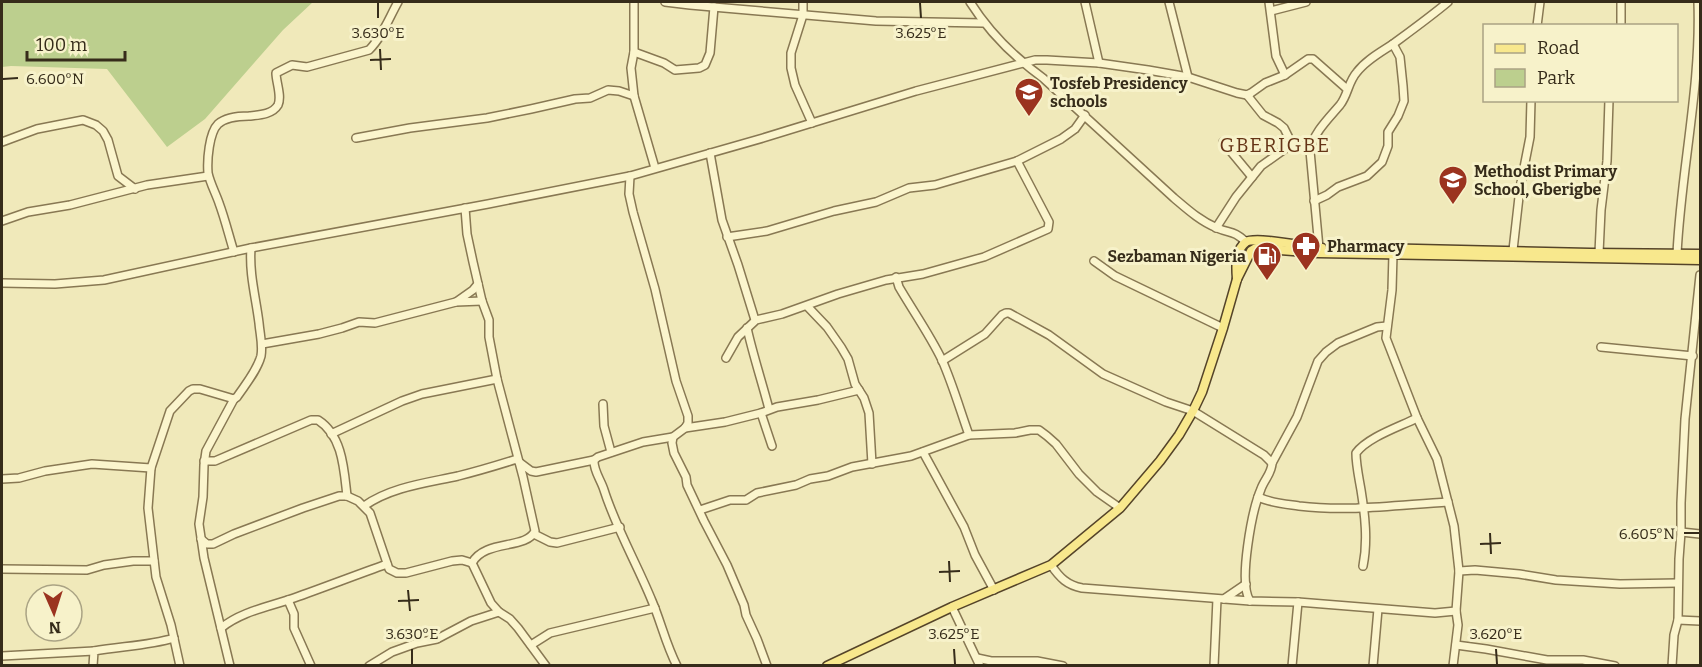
<svg xmlns="http://www.w3.org/2000/svg" width="1702" height="667" viewBox="0 0 1702 667" font-family="Bitter,serif">
  <rect width="100%" height="100%" fill="#f0e9ba"/>
  <!-- green -->
  <polygon fill="#bccf8e" points="2,2 313,2 283,30 205,119 167,147 107,69 11,66 2,67"/>
  <g fill="none" stroke-linecap="round" stroke-linejoin="round">
    <!-- minor casing -->
    <g stroke="#887853" stroke-width="10">
      <g id="minor">
        <polyline points="634,2 634,52 631,68 634,96 655,168"/>
        <polyline points="665,2 690,5 876,21 983,23"/>
        <polyline points="803,2 803,15 791,53 791,68 795,85 812,123"/>
        <path d="M970 2C989 32 1014 57 1043 78L1174 198C1187 209 1200 221 1217 228 1231 234 1233 230 1246 242"/>
        <polyline points="1085,2 1099,63"/>
        <polyline points="1169,2 1188,77"/>
        <polyline points="1269,2 1276,56 1285,75"/>
        <polyline points="1621,2 1621,26"/>
        <polyline points="1271,11 1306,2"/>
        <polyline points="1537,26 1540,2"/>
        <polyline points="634,52 664,63 675,70 699,68 705,65 710,53 714,7"/>
        <polyline points="1247,95 1263,115 1278,123 1284,128 1292,144"/>
        <polyline points="356,138 410,128 487,118 531,109 575,99 590,98 608,90 619,91 634,96"/>
        <polyline points="2,142 37,129 83,120 96,125 103,131 108,140 118,176 135,189"/>
        <polyline points="1223,142 1252,177"/>
        <polyline points="710,153 722,220 738,265 755,320"/>
        <polyline points="630,176 629,194 633,212 655,289 676,381 688,416 688,423 685,428 673,437 672,443 674,453 686,477 687,485 704,521 727,565 744,605 746,615 757,639 767,666"/>
        <polyline points="1314,201 1327,195 1338,187 1367,176 1382,162 1388,146 1388,132 1398,116 1404,101 1403,86 1400,57 1393,44"/>
        <path d="M465 208 467 234 473 262 482 301 489 320V337L497 379 523 477 535 531C526 550 485 539 472 563"/>
        <polyline points="2,221 28,212 70,205 147,185 208,176"/>
        <polyline points="1216,228 1236,197 1261,166 1292,144 1300,144 1310,151"/>
        <polyline points="727,237 767,231 834,211 876,202 909,188 935,185 1017,161 1061,139 1075,129 1085,115"/>
        <path d="M1319 248 1310 151C1313 133 1329 118 1340 105 1348 95 1348 82 1357 72 1366 60 1381 52 1393 44 1412 30 1430 17 1448 2"/>
        <polyline points="1513,250 1520,188 1530,137 1531,100"/>
        <path d="M234 252C229 236 225 219 219 203 216 194 210 183 208 173 207 160 209 133 218 124 226 117 238 116 249 116 258 115 272 115 278 105 282 96 276 82 276 73L292 65 307 67 369 50C382 37 389 18 398 2"/>
        <polyline points="1599,253 1601,210 1607,161 1609,100"/>
        <polyline points="1393,254 1392,290 1386,338 1417,418 1437,459 1454,526 1459,571 1456,611 1458,625 1453,666"/>
        <path d="M1677 254C1681 170 1701 87 1698 2"/>
        <polyline points="1094,261 1115,276 1223,328"/>
        <path d="M896 277 899 287C913 311 930 335 942 360 953 385 960 410 969 435"/>
        <polyline points="2,283 55,284 104,280 251,248 488,204 630,176 763,138 916,91 1035,60 1047,60 1099,63 1148,70 1188,77 1237,93 1247,95 1251,93 1265,83 1285,75 1308,59 1313,59 1347,89"/>
        <polyline points="456,302 473,290 478,284"/>
        <polyline points="807,306 827,327 841,347 848,359 855,384 864,398 869,413 872,464"/>
        <path d="M747 328C753 355 762 382 769 409"/>
        <polyline points="262,344 319,334 342,328 359,322 375,323 456,302 482,301"/>
        <polyline points="1601,347 1693,356"/>
        <polyline points="726,358 738,337 756,320 782,314 838,294 886,280 923,274 984,257 1048,229 1049,222 1017,161"/>
        <polyline points="942,361 985,334 1002,315 1006,313 1009,313 1049,335 1103,374 1166,402 1193,411 1264,455 1272,463"/>
        <polyline points="603,404 604,426 611,452"/>
        <polyline points="761,413 772,446"/>
        <polyline points="685,428 725,422 761,413 777,407 818,400 859,390"/>
        <polyline points="331,434 402,401 422,394 497,379"/>
        <polyline points="923,452 964,527 975,555 994,590"/>
        <path d="M594 460C593 470 601 480 604 490 616 528 637 564 652 601 661 622 666 645 677 666"/>
        <path d="M204 461H215L311 420H318C343 436 344 470 347 496"/>
        <polyline points="519,462 531,471 536,472 594,460 598,457 643,442 673,437"/>
        <polyline points="2,479 19,478 45,471 92,464 151,468"/>
        <path d="M1258 497C1271 503 1285 504 1299 506 1349 512 1398 505 1448 502"/>
        <path d="M364 506C391 487 426 483 458 476 478 471 498 465 517 459"/>
        <polyline points="700,510 730,500 746,500 757,493 796,485 810,479 828,476 852,467 911,456 969,435 1015,433 1030,430 1039,430 1047,436 1056,444 1079,474 1097,492 1120,508"/>
        <polyline points="1681,532 1700,534"/>
        <polyline points="534,534 550,542 557,543 620,527"/>
        <polyline points="201,539 207,544 213,544 234,534 303,508 339,496 347,496 358,501 370,513 389,569 397,573 406,573 452,561 462,560 472,563"/>
        <polyline points="472,563 491,603 499,612 510,619 518,628 546,666"/>
        <path d="M1051 565C1060 578 1067 585 1082 588L1250 601 1298 602 1435 613 1456 611"/>
        <path d="M1363 566C1368 541 1365 515 1361 490 1359 478 1356 465 1356 453 1368 437 1399 427 1417 418"/>
        <polyline points="2,569 87,570 104,565 133,561 154,561"/>
        <polyline points="1459,571 1475,570 1519,574 1556,580 1620,584 1678,583"/>
        <polyline points="1224,599 1246,584"/>
        <polyline points="288,600 294,614 294,628 311,666"/>
        <path d="M1250 601C1238 583 1252 510 1261 489 1264 480 1272 473 1272 463L1297 417 1318 361 1326 352 1338 343 1377 327 1387 326"/>
        <polyline points="952,607 980,666"/>
        <polyline points="1678,620 1700,621"/>
        <path d="M221 628C242 611 269 607 294 598 325 587 356 575 387 564"/>
        <polyline points="531,645 550,633 655,608"/>
        <polyline points="1456,645 1486,649 1547,660 1583,660 1615,666"/>
        <polyline points="2,656 94,651"/>
        <polyline points="977,658 991,661 1037,661 1063,666"/>
        <path d="M93 666 94 651C121 646 148 646 174 638"/>
        <path d="M180 666 171 625 156 577 148 508 151 468 170 411 189 391 193 389H200L234 399 237 397C245 385 257 371 261 356 263 345 260 335 259 323 256 298 249 274 251 248"/>
        <polyline points="230,666 204,558 199,524 203,497 204,465 206,451 234,399"/>
        <polyline points="369,666 392,652 417,643 437,639 471,621 499,612"/>
        <polyline points="1214,666 1217,599"/>
        <polyline points="1292,666 1298,602"/>
        <polyline points="1373,666 1378,609"/>
        <polyline points="1672,666 1674,635 1678,620 1679,559 1681,532 1681,503 1685,419 1700,275"/>
      </g>
    </g>
    <!-- major casing -->
    <g stroke="#554429" stroke-width="11">
      <g id="major">
        <polyline points="1374,248 1590,253 1700,254"/>
        <path d="M1237 279C1236 267 1235 250 1246 242 1255 236 1308 247 1322 248"/>
        <polyline points="827,666 952,607 1051,565 1120,508 1160,461 1179,435 1193,411 1202,392 1223,328 1237,279 1251,251 1256,248 1318,253 1700,260"/>
      </g>
    </g>
    <!-- minor -->
    <use href="#minor" stroke="#fbf5cd" stroke-width="7"/>
    <!-- major -->
    <use href="#major" stroke="#f8e88d" stroke-width="8"/>
  </g>
  <!-- ticks -->
  <path fill="none" stroke="#362c1a" stroke-width="2" d="M378 3V18M920 3 921 18M380 49 381 70M370 60 391 59M3 79 18 78M1490 533 1491 554M1684 533H1699M1480 544 1501 543M949 561 950 582M939 572 960 571M408 590 410 611M398 601 419 600M412 649V664M954 649 955 664M1496 649 1497 664"/>
  <!-- icons -->
  <defs>
    <g id="school-pin" transform="scale(1.5)"><path d="M0 17L-7.5 6A9.5 9.5 0 1 1 7.5 6Z" fill="#9b331f" stroke="#f7f2ca"/><path d="M0-5L7-2L0 1L-7-2ZM-4 1L0 2.5L4 1V4Q0 6-4 4Z" fill="#fff"/></g>
    <g id="pharmacy-pin" transform="scale(1.5)"><path d="M0 17L-7.5 6A9.5 9.5 0 1 1 7.5 6Z" fill="#9b331f" stroke="#f7f2ca"/><path d="M-2-6h4v4h4v4h-4v4h-4v-4h-4v-4h4Z" fill="#fff"/></g>
    <g id="fuel-pin" transform="scale(1.5)"><path d="M0 17L-7.5 6A9.5 9.5 0 1 1 7.5 6Z" fill="#9b331f" stroke="#f7f2ca"/><path d="M-5.5-6h7V0h2V4h1.3V-2.5L3-4.5l.8-.8L6-3V5H2.5V1h-1V6h-7ZM-4.2-4.7v3.2H.2V-4.7Z" fill="#fff"/></g>
  </defs>
  <g fill-rule="evenodd">
    <use href="#school-pin" x="1029" y="92"/>
    <use href="#school-pin" x="1453" y="180"/>
    <use href="#pharmacy-pin" x="1306" y="246"/>
    <use href="#fuel-pin" x="1267" y="256"/>
  </g>
  <g text-anchor="middle" stroke-width="6" stroke-linejoin="round" paint-order="stroke">
    <!-- poi labels -->
    <g font-size="16" font-weight="bold" fill="#362c1a" stroke="#f7f2ca" text-anchor="start">
      <text x="1050" y="89">Tosfeb Presidency<tspan x="1050" dy="18">schools</tspan></text>
      <text x="1474" y="177">Methodist Primary<tspan x="1474" dy="18">School, Gberigbe</tspan></text>
      <text x="1327" y="252">Pharmacy</text>
      <text x="1246" y="262" text-anchor="end">Sezbaman Nigeria</text>
    </g>
    <!-- quarter labels -->
    <g font-size="20" letter-spacing="1.5" fill="#653416" stroke="#f7f2ca">
      <text x="1275" y="152">GBERIGBE</text>
    </g>
  </g>
  <g font-size="15" text-anchor="middle" fill="#362c1a" stroke="#f7f2ca" stroke-width="6" stroke-linejoin="round" paint-order="stroke">
    <text x="378" y="38">3.630°E</text>
    <text x="921" y="38">3.625°E</text>
    <text x="55" y="84">6.600°N</text>
    <text x="1647" y="539">6.605°N</text>
    <text x="412" y="639">3.630°E</text>
    <text x="954" y="639">3.625°E</text>
    <text x="1496" y="639">3.620°E</text>
  </g>
  <!-- border -->
  <rect width="1702" height="667" fill="none" stroke="#362c1a" stroke-width="6"/>
  <!-- legend -->
  <rect x="1483" y="24" width="195" height="78" fill="#f7f2ca" stroke="#aaa384" stroke-width="1.5"/>
  <rect x="1495" y="44" width="30" height="9" fill="#f8e88d" stroke="#aaa384" stroke-width="1.5"/>
  <text x="1537" y="54" font-size="18" fill="#362c1a">Road</text>
  <rect x="1495" y="69" width="30" height="18" fill="#bccf8e" stroke="#aaa384" stroke-width="1.5"/>
  <text x="1537" y="84" font-size="18" fill="#362c1a">Park</text>
  <!-- north arrow -->
  <g transform="translate(54 613) rotate(177)"><circle r="28" fill="#f7f2ca" stroke="#aaa384" stroke-width="1.5"/>
  <path d="M0-4.5L10 22L0 15L-10 22Z" fill="#9b331f"/>
  <text y="-9" font-size="16" font-weight="bold" text-anchor="middle" fill="#362c1a">N</text>
  </g>
  <!-- scale -->
  <path d="M27 51v9h98v-9" fill="none" stroke="#362c1a" stroke-width="3"/>
  <text x="36" y="51" font-size="18" fill="#362c1a" stroke="#f7f2ca" stroke-width="4.5" paint-order="stroke">100 m</text>
</svg>
